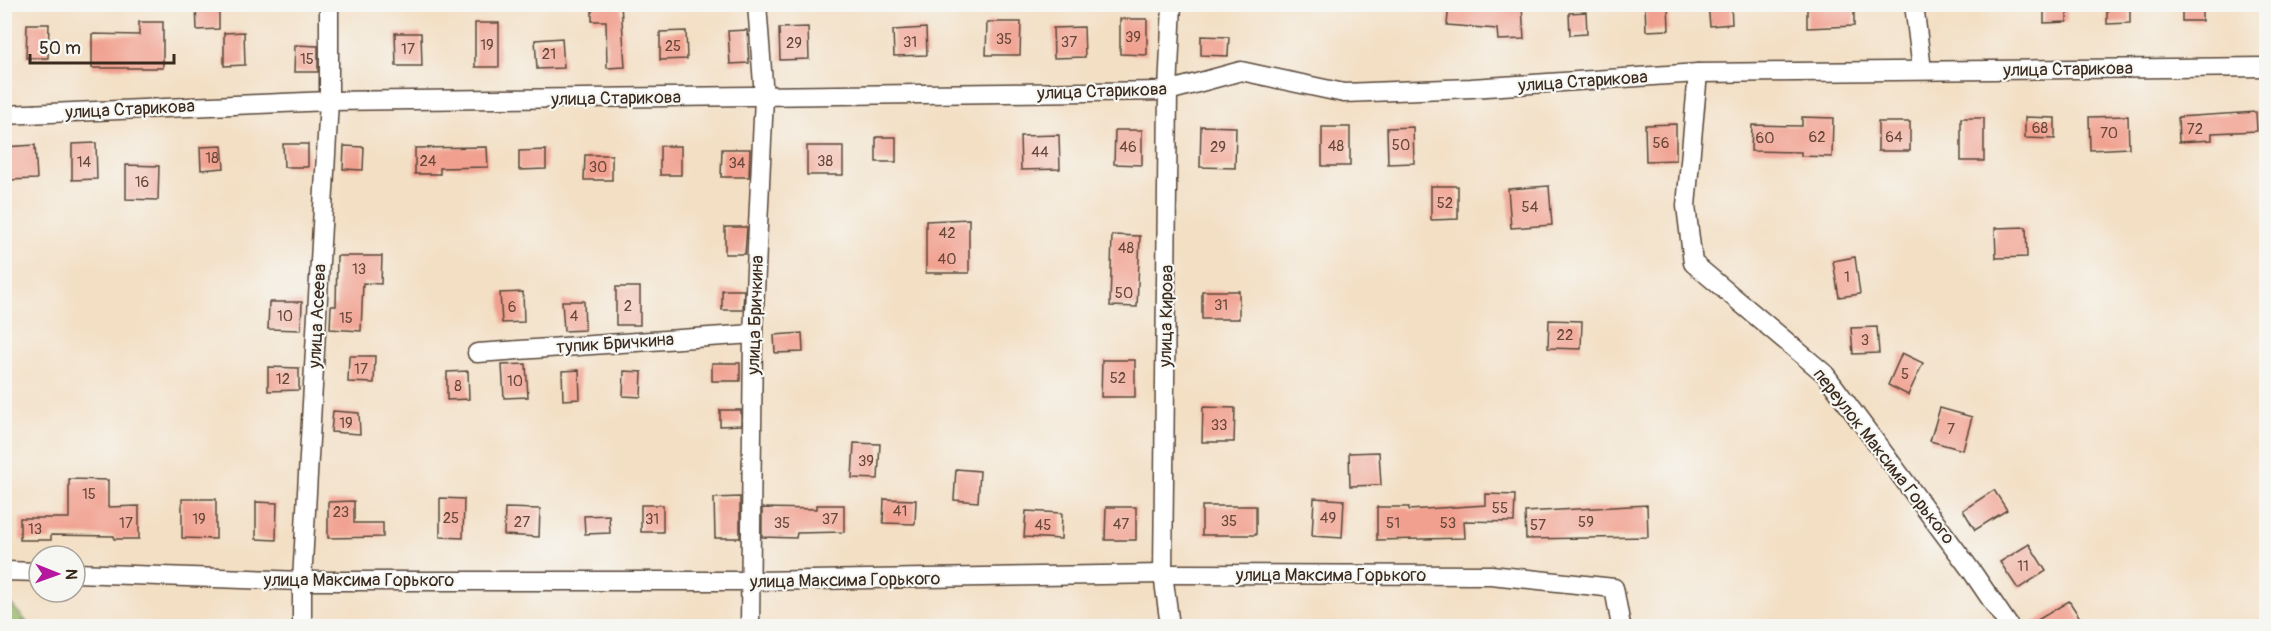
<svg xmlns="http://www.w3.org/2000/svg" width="2271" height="631" viewBox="0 0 2271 631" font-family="Pangolin,sans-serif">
  <defs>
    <pattern id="forest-firs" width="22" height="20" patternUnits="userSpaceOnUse" patternTransform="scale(1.5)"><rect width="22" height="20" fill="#94b669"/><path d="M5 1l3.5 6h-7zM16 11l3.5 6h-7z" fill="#7a9456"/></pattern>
  </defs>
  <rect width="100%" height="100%" fill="#f6f6f2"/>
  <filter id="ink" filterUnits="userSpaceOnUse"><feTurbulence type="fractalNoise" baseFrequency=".0167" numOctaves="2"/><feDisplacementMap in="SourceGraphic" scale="12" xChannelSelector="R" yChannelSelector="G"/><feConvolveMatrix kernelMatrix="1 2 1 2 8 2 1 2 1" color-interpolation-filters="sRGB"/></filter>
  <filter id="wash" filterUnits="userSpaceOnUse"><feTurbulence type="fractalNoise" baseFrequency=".008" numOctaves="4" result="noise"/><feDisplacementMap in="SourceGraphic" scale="24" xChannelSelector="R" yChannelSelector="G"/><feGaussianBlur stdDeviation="1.35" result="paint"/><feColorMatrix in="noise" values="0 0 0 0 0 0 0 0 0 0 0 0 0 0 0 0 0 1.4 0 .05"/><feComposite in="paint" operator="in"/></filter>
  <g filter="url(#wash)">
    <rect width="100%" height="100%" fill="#f3dfc4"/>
    <!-- forest -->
    <polygon fill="url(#forest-firs)" stroke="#687044" stroke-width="1.5" points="4,596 30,626 5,626"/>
    <g id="blocks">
      <!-- building -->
      <g fill="#f1a08f">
        <polygon points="196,4 219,4 219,29 197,30"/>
        <polygon points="592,4 621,4 625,67 607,68 606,21 592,21"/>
        <polygon points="1449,4 1482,4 1482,8 1522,6 1524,39 1498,40 1497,29 1447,25"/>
        <polygon points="1645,4 1668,4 1669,30 1646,31"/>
        <polygon points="1708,4 1731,4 1732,24 1710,26"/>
        <polygon points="1807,4 1854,4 1854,26 1807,28"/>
        <polygon points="2044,4 2067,4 2067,22 2044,23"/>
        <polygon points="2107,4 2130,4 2130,23 2107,24"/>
        <rect x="2182" y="4" width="20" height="17"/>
        <polygon points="1586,12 1587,34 1570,35 1569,13"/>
        <polygon points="1120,19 1147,19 1147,55 1120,54"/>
        <polygon points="139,22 163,22 163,68 92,68 92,34 139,35"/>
        <polygon points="987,22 1021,22 1020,55 986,55"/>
        <rect x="475" y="23" width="24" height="44"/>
        <polygon points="27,24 49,24 48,58 26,58"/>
        <polygon points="808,27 809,59 780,60 779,28"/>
        <polygon points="1084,27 1085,57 1054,58 1053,28"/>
        <polygon points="926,28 927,55 894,56 893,30"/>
        <polygon points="747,30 749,63 730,64 728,31"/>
        <polygon points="686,31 687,59 660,60 660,32"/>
        <polygon points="244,32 245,65 224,66 224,33"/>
        <polygon points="395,33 421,33 422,66 396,66"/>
        <polygon points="1201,36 1229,37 1228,56 1201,55"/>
        <polygon points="562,38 564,68 537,69 535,40"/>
        <polygon points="295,45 318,46 318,72 294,72"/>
        <polygon points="2256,112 2257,131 2212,133 2212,140 2179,142 2178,117"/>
        <polygon points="2128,116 2129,148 2090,150 2089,117"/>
        <polygon points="1802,117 1833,118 1832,157 1801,156 1801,152 1751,151 1752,125 1802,126"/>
        <polygon points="2025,117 2055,118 2055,139 2025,138"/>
        <rect x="1961" y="118" width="23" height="43"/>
        <rect x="1878" y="122" width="32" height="29"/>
        <polygon points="1676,124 1676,160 1646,161 1645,125"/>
        <polygon points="1201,126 1236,127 1235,168 1200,167"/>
        <rect x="1322" y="127" width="28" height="39"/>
        <polygon points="1413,127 1414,163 1388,164 1387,128"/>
        <polygon points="1115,130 1142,130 1142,165 1114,164"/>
        <polygon points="1059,135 1060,169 1021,170 1020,136"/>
        <rect x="876" y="137" width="20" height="25"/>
        <polygon points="96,143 97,179 72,180 72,144"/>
        <polygon points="283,144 308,144 308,167 284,167"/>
        <polygon points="35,145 37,179 6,180 4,147"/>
        <polygon points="222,146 224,168 201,170 200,147"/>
        <polygon points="344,146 364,147 363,170 343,169"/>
        <rect x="660" y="146" width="21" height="29"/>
        <rect x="807" y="146" width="36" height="29"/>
        <polygon points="487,147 488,167 440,168 440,174 415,174 415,148"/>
        <polygon points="722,149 750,149 749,177 721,177"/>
        <polygon points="546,150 546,169 519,170 519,151"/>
        <polygon points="585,155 612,155 612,180 584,180"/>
        <polygon points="126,165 159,166 158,200 126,199"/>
        <polygon points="1431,186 1458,186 1458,219 1431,220"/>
        <polygon points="1549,186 1552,225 1511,228 1508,189"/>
        <polygon points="969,219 969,273 926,273 926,221"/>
        <polygon points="725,227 747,227 745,254 725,254"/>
        <polygon points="2026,227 2027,257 1996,258 1995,228"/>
        <polygon points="1112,235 1140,236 1137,307 1110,306"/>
        <polygon points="337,256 382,256 381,284 363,283 361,331 330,329 331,306 336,306"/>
        <polygon points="1855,257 1860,294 1839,297 1833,261"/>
        <rect x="616" y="287" width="24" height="38"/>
        <polygon points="722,290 744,290 743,310 722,310"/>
        <rect x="1202" y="291" width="37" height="28"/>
        <polygon points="523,292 524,322 502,323 500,293"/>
        <polygon points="562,301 584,301 585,330 564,331"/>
        <polygon points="269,302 302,302 301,330 268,329"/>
        <polygon points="1549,320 1582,321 1581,349 1548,348"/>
        <polygon points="1877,327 1879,353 1853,354 1851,328"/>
        <polygon points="802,333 803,352 775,353 774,335"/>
        <polygon points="1902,353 1923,363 1908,395 1888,385"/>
        <polygon points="349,356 375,356 374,383 348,382"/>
        <polygon points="1102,360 1135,360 1135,397 1101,397"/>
        <rect x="712" y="363" width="28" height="18"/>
        <polygon points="526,364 528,397 504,398 502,365"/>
        <polygon points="268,367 299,368 299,390 268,391"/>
        <polygon points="579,370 580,399 563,400 562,371"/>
        <polygon points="468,371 469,399 447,400 447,372"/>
        <polygon points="624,371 642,372 641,397 623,396"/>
        <polygon points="1203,407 1235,408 1234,442 1202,442"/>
        <polygon points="1940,408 1972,417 1963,450 1930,441"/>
        <polygon points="720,410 741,410 741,425 720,426"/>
        <polygon points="333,411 359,413 360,434 331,432"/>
        <polygon points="854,443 880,444 878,479 852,478"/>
        <polygon points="1379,452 1381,485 1350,486 1349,453"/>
        <polygon points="956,469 980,471 978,502 954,500"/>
        <polygon points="69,479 108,480 108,507 139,506 139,539 114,539 114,536 51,535 51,540 20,540 20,518 69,518"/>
        <polygon points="1994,490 2007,510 1975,530 1963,510"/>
        <polygon points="1486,494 1515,495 1514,522 1464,521 1465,538 1377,540 1377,507 1409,507 1409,510 1486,505"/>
        <polygon points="740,497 740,538 715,538 714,498"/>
        <polygon points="440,498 464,499 463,538 440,537"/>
        <polygon points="1314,498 1344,500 1342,538 1312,536"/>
        <polygon points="182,499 216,499 216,539 182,538"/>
        <polygon points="884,499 916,500 915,524 883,523"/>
        <polygon points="354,501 354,523 383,523 383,537 328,538 328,502"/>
        <polygon points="256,502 277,503 276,540 256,539"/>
        <rect x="641" y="505" width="22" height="27"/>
        <polygon points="817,505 844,505 844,532 797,533 796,538 762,537 762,508 817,509"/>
        <polygon points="1647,505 1648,537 1526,539 1525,512"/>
        <rect x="1202" y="506" width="54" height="29"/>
        <polygon points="1106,507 1136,507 1136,540 1105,540"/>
        <polygon points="505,508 540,509 539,537 504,535"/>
        <polygon points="1026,511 1062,513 1061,539 1024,537"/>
        <polygon points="609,515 610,533 585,534 584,516"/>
        <polygon points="2029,544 2046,571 2018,589 2000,562"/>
        <polygon points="2069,601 2086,627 2026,627"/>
      </g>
    </g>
  </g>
  <g filter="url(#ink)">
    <use href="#blocks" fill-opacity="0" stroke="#574537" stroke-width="1.5"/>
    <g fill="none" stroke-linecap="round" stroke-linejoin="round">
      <!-- minor casing -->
      <g stroke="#574537" stroke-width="21">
        <g id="minor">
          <polyline points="1914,4 1922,70"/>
          <polyline points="1698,73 1686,206 1693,263 1825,374 1973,573 2009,626"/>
          <polyline points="4,115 329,101 1168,91 1241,71 1344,93 1471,88 1698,73 2266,67"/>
          <polyline points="477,353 753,334"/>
          <polyline points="4,571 39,572"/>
          <polyline points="75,573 302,581 751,581 1163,574 1491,575 1614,588 1621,626"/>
          <polyline points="302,626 302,581 329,101 329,4"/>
          <polyline points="750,626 753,334 764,97 757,4"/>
          <polyline points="1170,626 1163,574 1168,91 1172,4"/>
        </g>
      </g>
      <!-- minor -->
      <use href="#minor" stroke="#fff" stroke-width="18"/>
    </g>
  </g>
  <g text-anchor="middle" stroke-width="4.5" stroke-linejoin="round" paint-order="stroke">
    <!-- number labels -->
    <g font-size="15" fill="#68483a">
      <text x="1133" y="42">39</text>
      <text x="1004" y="44">35</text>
      <text x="910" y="47">31</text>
      <text x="1069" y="47">37</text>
      <text x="794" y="48">29</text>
      <text x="487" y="50">19</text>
      <text x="673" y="51">25</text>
      <text x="408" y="54">17</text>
      <text x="549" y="59">21</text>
      <text x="307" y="64">15</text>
      <text x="2040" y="133">68</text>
      <text x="2195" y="134">72</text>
      <text x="2109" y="138">70</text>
      <text x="1817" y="142">62</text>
      <text x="1894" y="142">64</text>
      <text x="1765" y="143">60</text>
      <text x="1661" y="148">56</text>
      <text x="1401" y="150">50</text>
      <text x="1336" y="151">48</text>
      <text x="1128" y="152">46</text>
      <text x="1218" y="152">29</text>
      <text x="1040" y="157">44</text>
      <text x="212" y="163">18</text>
      <text x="428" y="166">24</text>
      <text x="825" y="166">38</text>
      <text x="84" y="167">14</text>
      <text x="737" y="168">34</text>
      <text x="598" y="172">30</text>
      <text x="142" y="187">16</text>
      <text x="1445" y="208">52</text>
      <text x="1530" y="212">54</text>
      <text x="947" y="238">42</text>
      <text x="1126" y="253">48</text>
      <text x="947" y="264">40</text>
      <text x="359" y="274">13</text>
      <text x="1847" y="282">1</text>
      <text x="1124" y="298">50</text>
      <text x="1221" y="310">31</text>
      <text x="628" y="311">2</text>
      <text x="512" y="312">6</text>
      <text x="285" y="321">10</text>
      <text x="574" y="321">4</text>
      <text x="346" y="323">15</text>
      <text x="1565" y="340">22</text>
      <text x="1865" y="345">3</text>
      <text x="361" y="374">17</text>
      <text x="1905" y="379">5</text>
      <text x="1118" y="383">52</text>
      <text x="283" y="384">12</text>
      <text x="515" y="386">10</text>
      <text x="458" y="391">8</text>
      <text x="346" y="428">19</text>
      <text x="1219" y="430">33</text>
      <text x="1951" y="434">7</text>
      <text x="866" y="466">39</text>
      <text x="89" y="499">15</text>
      <text x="1500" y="513">55</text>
      <text x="900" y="516">41</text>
      <text x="341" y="517">23</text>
      <text x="451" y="523">25</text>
      <text x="1328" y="523">49</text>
      <text x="199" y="524">19</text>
      <text x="652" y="524">31</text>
      <text x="830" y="524">37</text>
      <text x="1229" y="526">35</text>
      <text x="522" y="527">27</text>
      <text x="1586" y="527">59</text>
      <text x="126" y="528">17</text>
      <text x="782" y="528">35</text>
      <text x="1393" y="528">51</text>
      <text x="1448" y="528">53</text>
      <text x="1121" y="529">47</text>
      <text x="1043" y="530">45</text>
      <text x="1538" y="530">57</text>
      <text x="35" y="534">13</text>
      <text x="2023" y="571">11</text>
    </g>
    <!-- street labels -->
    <g font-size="18" fill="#3b2a1e" stroke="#f6f6f2">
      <text transform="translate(2068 69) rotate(-1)" y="6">улица Старикова</text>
      <text transform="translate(1583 81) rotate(-4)" y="6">улица Старикова</text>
      <text transform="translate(1102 91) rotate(-2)" y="6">улица Старикова</text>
      <text transform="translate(616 98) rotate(-1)" y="6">улица Старикова</text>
      <text transform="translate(130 109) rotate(-3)" y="6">улица Старикова</text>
      <text transform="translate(755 315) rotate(-88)" y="6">улица Бричкина</text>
      <text transform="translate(317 316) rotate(-87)" y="6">улица Асеева</text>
      <text transform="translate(1166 316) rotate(-89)" y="6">улица Кирова</text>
      <text transform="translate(615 343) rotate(-4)" y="6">тупик Бричкина</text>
      <text transform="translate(1884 456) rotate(52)" y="6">переулок Максима Горького</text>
      <text x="1331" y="581">улица Максима Горького</text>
      <text x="359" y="586">улица Максима Горького</text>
      <text transform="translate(845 580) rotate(-1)" y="6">улица Максима Горького</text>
    </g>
  </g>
  <!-- margin -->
  <rect width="2271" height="631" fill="none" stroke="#f6f6f2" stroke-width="24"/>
  <!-- north arrow -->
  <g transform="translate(57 574) rotate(91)"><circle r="28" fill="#f6f6f2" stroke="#aba49d" stroke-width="1.5"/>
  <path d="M0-4.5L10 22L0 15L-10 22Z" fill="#b5179e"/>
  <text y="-9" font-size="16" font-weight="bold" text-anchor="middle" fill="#3b2a1e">N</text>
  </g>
  <!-- scale -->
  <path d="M30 54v9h144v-9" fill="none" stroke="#3b2a1e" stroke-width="3"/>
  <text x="39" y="54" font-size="18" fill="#3b2a1e" stroke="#f6f6f2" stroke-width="4.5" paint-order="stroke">50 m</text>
</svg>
